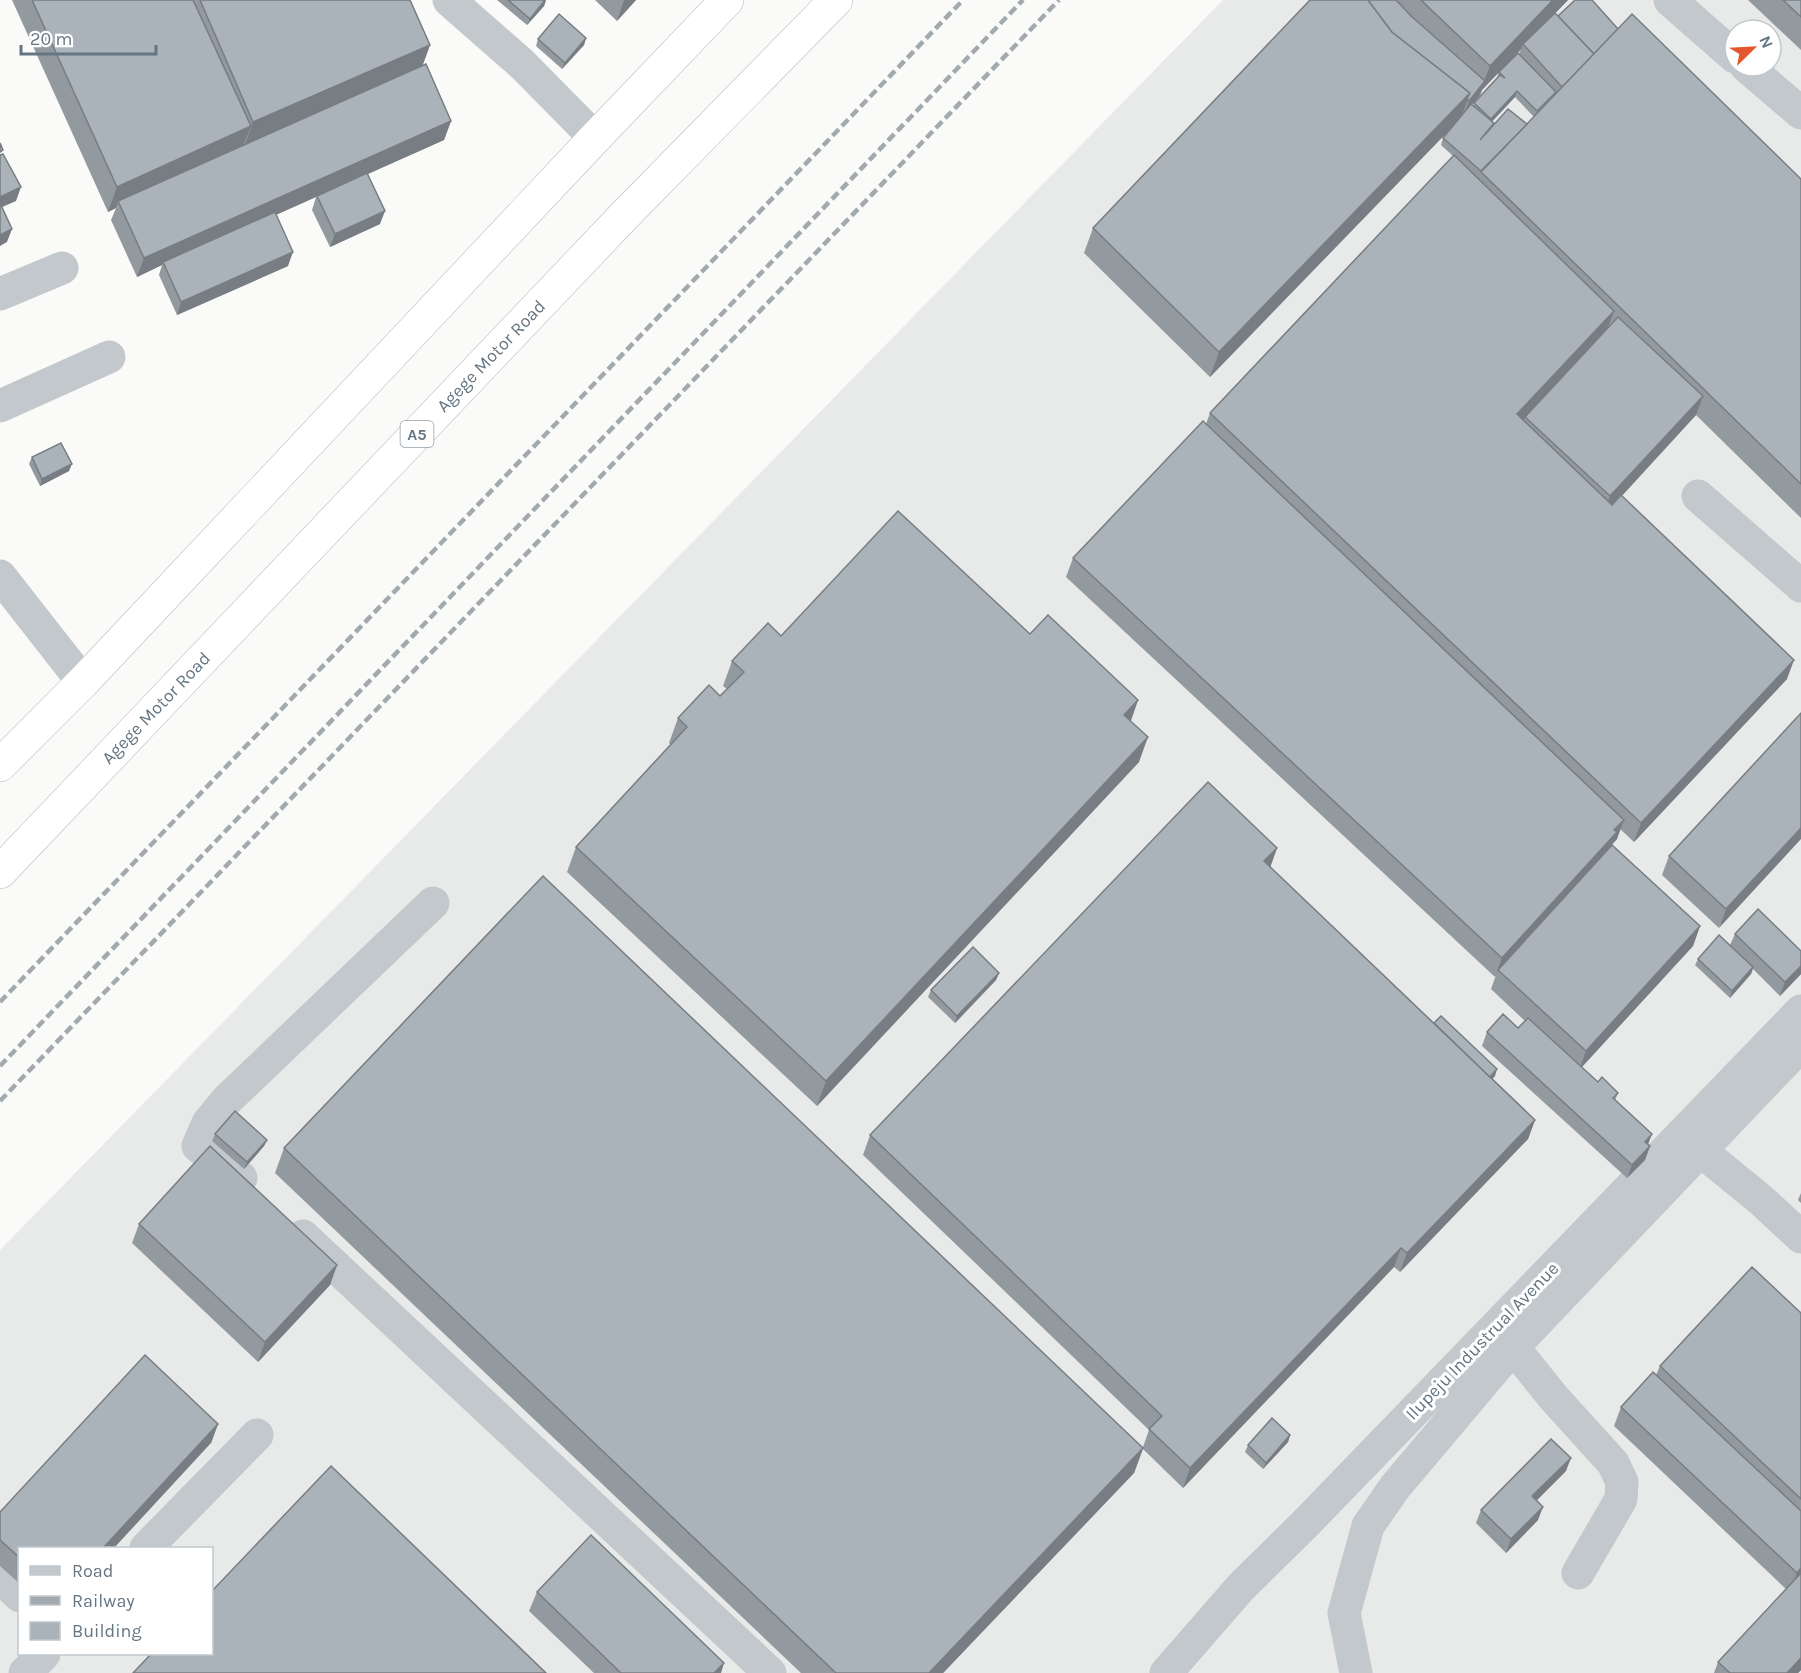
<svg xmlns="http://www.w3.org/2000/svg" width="1801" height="1673" viewBox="0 0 1801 1673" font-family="Karla,sans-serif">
  <rect width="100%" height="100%" fill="#fafaf8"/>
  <!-- built -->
  <path fill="#e8e9e9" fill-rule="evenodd" d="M1223 0H1801V1673H0V1250ZM1735 30H1771V66H1735ZM20 1548H212V1654H20Z"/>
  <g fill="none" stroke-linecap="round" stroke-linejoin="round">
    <!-- highway casing -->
    <g stroke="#b4b9bd" stroke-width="34">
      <g id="highway">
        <polyline points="0,765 83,682 595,138 727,0"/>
        <polyline points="0,872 622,218 836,0"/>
      </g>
    </g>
    <!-- minor -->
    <g stroke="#c3c8cc" stroke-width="33">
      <polyline points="449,0 522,64 595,138"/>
      <polyline points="1670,0 1735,57"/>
      <polyline points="1746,66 1801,113"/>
      <polyline points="0,294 62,268"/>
      <polyline points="0,406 109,357"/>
      <polyline points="1698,496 1801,586"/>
      <polyline points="0,576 83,682"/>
      <polyline points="1701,1151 1761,1200 1801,1237"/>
      <polyline points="241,1178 198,1146 208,1123 227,1100 433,903"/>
      <polyline points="303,1236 770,1673"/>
      <polyline points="1513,1347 1554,1398 1613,1463 1622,1482 1621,1499 1578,1573"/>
      <polyline points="146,1548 257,1435"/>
      <polyline points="0,1577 20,1596"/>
      <polyline points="25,1673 44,1654"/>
      <polyline points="1166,1673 1241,1587 1305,1524 1801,1011"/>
      <polyline points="1356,1673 1344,1613 1368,1526 1395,1487 1513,1347 1801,1045"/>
    </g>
    <!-- highway -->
    <use href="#highway" stroke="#fff" stroke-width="33"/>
    <!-- rail -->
    <g stroke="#a2aab0" stroke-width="4.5" stroke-dasharray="9 4.5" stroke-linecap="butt">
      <polyline points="0,1002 963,0"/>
      <polyline points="0,1066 1023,0"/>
      <polyline points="0,1101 1059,0"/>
    </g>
  </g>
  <!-- wall -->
  <g fill="#929a9f" fill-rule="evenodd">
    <polygon points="12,0 410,0 430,45 422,66 451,121 444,140 368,174 380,224 330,247 312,210 316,197 276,215 288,266 177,315 159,275 162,265 137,277 111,220 116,208 108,212"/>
    <polygon points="497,0 546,0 544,6 527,25"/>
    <polygon points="595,0 636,0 617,21"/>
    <path d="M1310 0H1568L1555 13 1558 16 1618 29 1801 179V518L1696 415 1622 496 1787 679 1634 842 1620 829 1617 839 1612 845 1700 926 1693 946 1582 1067 1598 1082 1618 1093 1615 1100 1650 1146 1645 1160 1627 1178 1482 1046 1487 1032 1518 1028 1525 1021 1491 989 1496 975 1495 977 1066 577 1073 558 1206 424 1210 413 1453 156 1441 145 1443 138 1453 126 1210 377 1084 253 1093 228ZM1521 50 1519 54 1505 66ZM1498 73 1497 79 1474 103 1473 106 1472 105 1480 95 1482 90ZM1515 97 1534 117 1527 124 1494 125 1492 121Z"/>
    <polygon points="1748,0 1801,0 1801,50"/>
    <polygon points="586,38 584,45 562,69 536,46 538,39"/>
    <polygon points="32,457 69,471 40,486 29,464"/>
    <polygon points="1030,634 1138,700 1131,721 1139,762 817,1106 567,872 576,847 671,745 669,743 678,718 720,696 727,689 723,686 732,661 781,636"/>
    <polygon points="1801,713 1719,928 1662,875 1669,856"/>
    <polygon points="1277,848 1270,867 1434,1023 1495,1076 1492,1079 1535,1120 1528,1139 1400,1272 1394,1267 1183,1488 1143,1449 1134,1473 943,1673 801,1673 275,1173 284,1148 1143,1447 1149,1430 863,1155 870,1135"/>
    <polygon points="1735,934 1801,951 1801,974 1780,996 1753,969 1751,974 1730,998 1695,965 1698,959 1730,945"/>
    <polygon points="999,973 996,980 955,1023 928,997 931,990"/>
    <polygon points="215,1134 267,1140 264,1146 244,1169 212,1141"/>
    <polygon points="1801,1193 1801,1203 1798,1200"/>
    <polygon points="139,1224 337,1265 330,1285 258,1362 132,1243"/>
    <polygon points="1801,1313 1801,1670 1798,1673 1714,1673 1718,1662 1786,1589 1614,1426 1621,1407 1656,1375 1660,1366"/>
    <polygon points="218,1424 211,1443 20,1548 20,1584 0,1566 0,1512"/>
    <polygon points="1290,1435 1288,1442 1263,1469 1245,1452 1248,1445"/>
    <polygon points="1566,1471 1536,1501 1538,1520 1506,1553 1476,1523 1481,1510"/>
    <polygon points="537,1592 721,1673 594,1673 529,1611"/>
  </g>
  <!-- shaded-wall -->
  <g fill="#777d82">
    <polygon points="546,0 544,6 527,25 530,19"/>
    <polygon points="624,0 636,0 617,21"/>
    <polygon points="1553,0 1568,0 1524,46 1523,44 1521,49 1482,90 1480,95 1464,114 1469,101 1483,84 1490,66"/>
    <polygon points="586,38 584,45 562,69 565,63"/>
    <polygon points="430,45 421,70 244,147 253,122"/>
    <polygon points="1517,91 1515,97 1488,126 1491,119"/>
    <polygon points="1470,93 1461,118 1210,377 1219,352"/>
    <polygon points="451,121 444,140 165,264 163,262 162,265 137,277 144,258"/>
    <polygon points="251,126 241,151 118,201 116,208 108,212 117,187"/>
    <polygon points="21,187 16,201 0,208 0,197"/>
    <polygon points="385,211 380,224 330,247 335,234"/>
    <polygon points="12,229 7,242 0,246 0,235"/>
    <polygon points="293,252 288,266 177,315 181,302"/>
    <polygon points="1614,311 1607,330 1510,434 1517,414"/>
    <polygon points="1703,396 1696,415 1603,516 1610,496"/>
    <polygon points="72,464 69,471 40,486 42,479"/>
    <polygon points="1794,660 1787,679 1634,842 1641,823"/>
    <polygon points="1138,700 1129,725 1124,715"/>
    <polygon points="1148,737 1139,762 817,1106 826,1081"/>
    <polygon points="1624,820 1617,839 1612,844 1610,851 1498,970 1495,977 1502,958"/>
    <polygon points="1801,828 1801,839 1719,928 1726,909"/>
    <polygon points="1277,848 1270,868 1264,861"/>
    <polygon points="1700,926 1693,946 1579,1070 1586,1051"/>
    <polygon points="1801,966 1801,974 1780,996 1785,982"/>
    <polygon points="1753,967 1751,974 1730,998 1732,991"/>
    <polygon points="999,973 996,980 955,1023 957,1016"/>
    <polygon points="1497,1069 1495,1076 1485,1087 1487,1080"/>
    <polygon points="1535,1120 1528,1139 1400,1272 1407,1253"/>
    <polygon points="1652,1134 1647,1147 1645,1142"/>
    <polygon points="267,1140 264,1146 244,1169 247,1162"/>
    <polygon points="1650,1146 1645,1160 1627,1178 1632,1165"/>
    <polygon points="1401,1248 1394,1267 1183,1488 1190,1468"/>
    <polygon points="337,1265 330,1285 258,1362 265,1342"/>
    <polygon points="218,1424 211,1443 114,1548 103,1548"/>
    <polygon points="1290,1435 1288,1442 1263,1469 1266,1463"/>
    <polygon points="1143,1448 1134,1473 943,1673 929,1673"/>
    <polygon points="1571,1458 1566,1471 1527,1510 1532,1496"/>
    <polygon points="1543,1507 1538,1520 1506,1553 1511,1539"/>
    <polygon points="1801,1568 1801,1580 1790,1592 1797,1573"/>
    <polygon points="1801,1658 1801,1670 1798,1673 1787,1673"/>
    <polygon points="724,1663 721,1673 714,1673"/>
  </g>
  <!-- building -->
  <g fill="#aab3b9" stroke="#777d82" stroke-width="1.5">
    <polygon points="32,0 193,0 251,126 117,187"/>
    <polygon points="200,0 410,0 430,45 253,122"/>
    <polygon points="508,0 545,0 530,19"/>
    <polygon points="1310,0 1368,0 1392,32 1470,93 1219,352 1093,228"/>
    <polygon points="1368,0 1396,0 1411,16 1485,81 1469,101 1467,99 1470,93 1392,32"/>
    <polygon points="1421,0 1553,0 1490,66"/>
    <polygon points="1575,0 1592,0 1618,29 1594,54 1558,16"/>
    <polygon points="1783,0 1801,0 1801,17"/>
    <polygon points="1555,13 1594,54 1562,87 1523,44"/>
    <polygon points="559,14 586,38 565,63 538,39"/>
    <polygon points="1632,14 1801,179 1801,484 1481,172"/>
    <polygon points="1518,53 1556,92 1537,111 1517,91 1491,119 1474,103 1500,75 1505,78 1499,72"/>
    <polygon points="426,64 451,121 144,258 118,201"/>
    <polygon points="1471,104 1494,123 1480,140 1508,109 1527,124 1481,171 1443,138"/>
    <polygon points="0,143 3,150 0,152"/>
    <polygon points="3,154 21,187 0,197 0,155"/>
    <polygon points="1454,155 1614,311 1517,414 1612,505 1621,495 1794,660 1641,823 1210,413"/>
    <polygon points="367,173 385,211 335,234 317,196"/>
    <polygon points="0,203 12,229 0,235"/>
    <polygon points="275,212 293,252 181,302 163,262"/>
    <polygon points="1618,317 1703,396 1610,496 1525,417"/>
    <polygon points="1203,421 1624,820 1614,830 1617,832 1502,958 1073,558"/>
    <polygon points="61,443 72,464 42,479 32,457"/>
    <polygon points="898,511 1030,634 1048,615 1138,700 1124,715 1148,737 826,1081 576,847 687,727 678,718 709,685 720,696 744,672 732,661 768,623 781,636"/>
    <polygon points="1801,713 1801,828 1726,909 1669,856"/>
    <polygon points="1208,782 1277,848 1264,861 1535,1120 1407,1253 1401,1248 1190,1468 1149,1429 1162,1416 870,1135"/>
    <polygon points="1612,845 1700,926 1586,1051 1498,970"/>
    <polygon points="543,876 1143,1448 929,1673 836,1673 284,1148"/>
    <polygon points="1758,909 1801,951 1801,966 1785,982 1735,934"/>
    <polygon points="1719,935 1753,967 1732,991 1698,959"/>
    <polygon points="973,947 999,973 957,1016 931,990"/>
    <polygon points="1503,1014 1518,1028 1528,1018 1598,1082 1602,1077 1618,1093 1613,1098 1652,1134 1645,1142 1650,1146 1632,1165 1487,1032"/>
    <polygon points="1441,1016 1497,1069 1490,1077 1434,1023"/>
    <polygon points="235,1111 267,1140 247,1162 215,1134"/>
    <polygon points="210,1146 337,1265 265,1342 139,1224"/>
    <polygon points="1752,1267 1801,1313 1801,1499 1660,1366"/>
    <polygon points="145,1355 218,1424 103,1548 20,1548 20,1558 0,1540 0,1512"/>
    <polygon points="1653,1372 1801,1511 1801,1568 1797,1573 1621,1407"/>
    <polygon points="1272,1418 1290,1435 1266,1463 1248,1445"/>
    <polygon points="1551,1439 1571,1458 1532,1496 1543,1507 1511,1539 1481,1510"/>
    <polygon points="331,1466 546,1673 133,1673 152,1653 212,1653 212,1591"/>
    <polygon points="591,1535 724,1663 714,1673 621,1673 537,1592"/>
    <polygon points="1801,1573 1801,1658 1787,1673 1730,1673 1718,1662"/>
  </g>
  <g text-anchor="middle" stroke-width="6" stroke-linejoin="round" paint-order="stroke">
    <!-- shield labels -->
    <rect fill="#fff" stroke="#939fa8" stroke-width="1.5" x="400.5" y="421" width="33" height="26" rx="4.5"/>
    <g font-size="16" font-weight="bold" fill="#657683">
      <text x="417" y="440">A5</text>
    </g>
    <!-- street labels -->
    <g font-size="18" fill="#657683" stroke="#fff">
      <text transform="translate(491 356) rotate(-46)" y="6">Agege Motor Road</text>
      <text transform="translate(156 708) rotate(-46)" y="6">Agege Motor Road</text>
      <text transform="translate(1482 1341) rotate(-46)" y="6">Ilupeju Industrual Avenue</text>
    </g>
  </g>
  <!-- legend -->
  <rect x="18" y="1547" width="195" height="108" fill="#ffffff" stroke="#c1c8cd" stroke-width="1.5"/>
  <rect x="30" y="1566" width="30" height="9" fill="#c3c8cc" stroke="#c1c8cd" stroke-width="1.5"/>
  <text x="72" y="1577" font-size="18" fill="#657683">Road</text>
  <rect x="30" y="1596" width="30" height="9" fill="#a2aab0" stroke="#c1c8cd" stroke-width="1.5"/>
  <text x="72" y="1607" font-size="18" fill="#657683">Railway</text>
  <rect x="30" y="1622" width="30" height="18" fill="#aab3b9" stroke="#c1c8cd" stroke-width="1.5"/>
  <text x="72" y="1637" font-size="18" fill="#657683">Building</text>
  <!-- north arrow -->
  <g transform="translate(1753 48) rotate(66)"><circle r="28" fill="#ffffff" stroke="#c1c8cd" stroke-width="1.5"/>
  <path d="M0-4.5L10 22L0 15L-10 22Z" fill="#e4572e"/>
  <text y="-9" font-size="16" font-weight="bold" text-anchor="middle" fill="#657683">N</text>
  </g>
  <!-- scale -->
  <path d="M21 45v9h135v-9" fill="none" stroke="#657683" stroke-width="3"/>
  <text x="30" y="45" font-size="18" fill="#657683" stroke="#ffffff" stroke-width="4.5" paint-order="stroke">20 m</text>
</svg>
